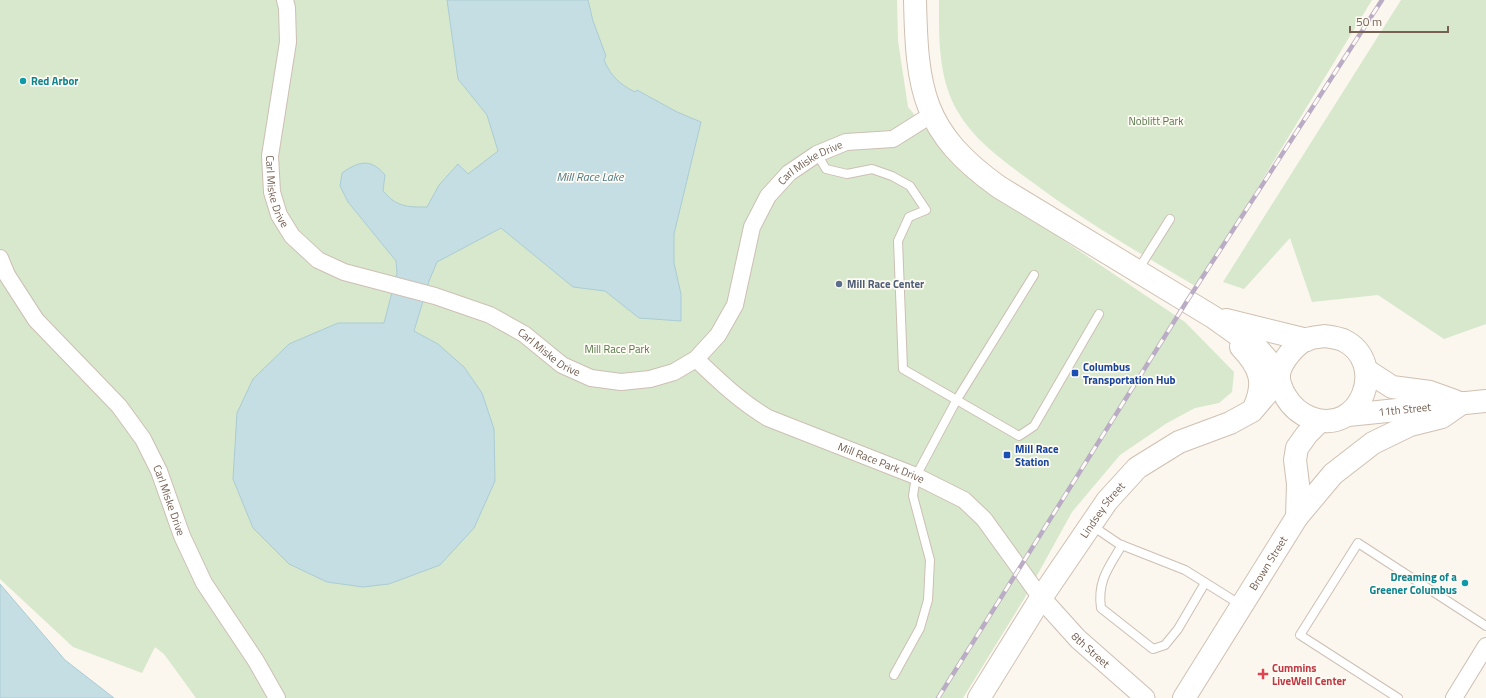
<svg xmlns="http://www.w3.org/2000/svg" width="1486" height="698" viewBox="0 0 1486 698" font-family="'Titillium Web',sans-serif">
  <rect width="100%" height="100%" fill="#fbf6ee"/>
  <!-- green -->
  <g fill="#d7e8cd">
    <polygon points="0,0 897,0 898,41 908,107 962,172 1185,322 1234,372 1232,392 1219,403 1195,408 1167,423 1120,455 1072,512 1024,599 963,698 196,698 164,654 155,647 142,673 73,647 0,579"/>
    <path d="M939 0H1372L1197 287C1139 253 1081 219 1028 179 1001 159 975 141 958 112 938 78 939 39 939 0Z"/>
    <polygon points="1401,0 1486,0 1486,324 1444,339 1378,295 1312,302 1290,238 1244,289 1223,282"/>
  </g>
  <!-- water -->
  <g fill="#c4dee3" stroke="#abccd4">
    <path d="M447 0H588L593 21 606 56 604 60C611 76 619 84 635 92L637 90 677 112 701 122 674 234V263L681 294V321L639 318 605 291 573 287 501 228 437 262 429 281 414 331 438 344 464 367 482 393 494 429 495 481 474 528 440 565 389 584 363 587 327 582 289 564 253 528 233 479 237 413 253 379 289 344 338 323H384L397 273 396 261 348 202 340 186 342 173C359 161 371 158 385 175L383 191C397 207 406 207 427 207L439 185 458 164 468 174 498 151 487 115 458 79Z"/>
    <polygon points="0,584 65,660 114,698 0,698"/>
  </g>
  <g fill="none" stroke-linecap="round" stroke-linejoin="round">
    <!-- service casing -->
    <g stroke="#cdbfb4" stroke-width="10">
      <g id="service">
        <polyline points="817,154 826,169 847,174 872,169 892,176 910,186 926,210 909,217 898,241 903,369 1019,436 1034,426 1099,314"/>
        <polyline points="1138,270 1170,219"/>
        <polyline points="1091,525 1119,544 1185,570 1241,605"/>
        <path d="M1122 545C1109 567 1097 581 1101 608L1153 649 1165 645 1178 629 1205 583"/>
        <polyline points="894,675 920,628 928,600 930,560 913,496 916,476 956,401 1034,275"/>
        <polyline points="1398,698 1300,635 1358,543 1486,626"/>
      </g>
    </g>
    <!-- minor casing -->
    <g stroke="#cdbfb4" stroke-width="18">
      <g id="minor">
        <path id="s1" d="M285 0 287 8 288 42 270 156 272 192 279 215 292 236 318 260 344 272 435 296 490 315 524 334 562 365 591 378 621 382 650 379 674 372 696 359 718 335 735 305 752 227 768 196 789 173 817 154 846 142 893 139 931 115"/>
        <path id="s2" d="M0 258 7 275 36 320 119 406 143 439 159 471 182 536 204 583 256 661 277 698"/>
        <path id="s3" d="M696 359C719 381 741 402 768 418L916 476 964 500 984 519 1041 598"/>
        <polyline points="1454,698 1486,646"/>
      </g>
    </g>
    <!-- tertiary casing -->
    <g stroke="#cdbfb4" stroke-width="21">
      <g id="tertiary">
        <path id="s4" d="M1041 598 1078 639 1145 698"/>
      </g>
    </g>
    <!-- secondary casing -->
    <g stroke="#cfc0b2" stroke-width="24">
      <g id="secondary">
        <path d="M915 0C917 90 922 132 999 187L1213 317 1258 349 1279 373"/>
        <polyline points="1226,320 1307,340"/>
        <path d="M1325 336C1331 337 1338 338 1343 340 1389 362 1361 437 1311 418 1300 414 1292 407 1286 397 1282 391 1278 381 1279 374 1281 361 1296 344 1307 339 1313 337 1320 337 1325 336Z"/>
        <path d="M1241 347C1260 367 1266 382 1254 408"/>
        <polyline points="1366,370 1392,387 1430,392 1455,401"/>
        <path id="s5" d="M1348 415 1486 401"/>
        <polyline points="1297,517 1298,484 1295,460 1297,448 1307,434 1320,421"/>
        <path id="s6" d="M979 698 1041 598 1107 501 1137 468 1179 442 1230 423 1252 411 1279 379"/>
        <path id="s7" d="M1184 698 1297 517 1333 474 1373 443 1410 425 1442 417 1462 403"/>
      </g>
    </g>
    <!-- service -->
    <use href="#service" stroke="#fff" stroke-width="8"/>
    <!-- minor -->
    <use href="#minor" stroke="#fff" stroke-width="16"/>
    <!-- tertiary -->
    <use href="#tertiary" stroke="#fff" stroke-width="19"/>
    <!-- secondary -->
    <use href="#secondary" stroke="#fff" stroke-width="22"/>
    <!-- rail casing -->
    <g stroke="#baacc5" stroke-width="4.5">
      <polyline id="rail" points="938,698 1187,301 1382,0"/>
    </g>
    <!-- rail -->
    <use href="#rail" stroke="#fefaf4" stroke-width="3" stroke-dasharray="9" stroke-linecap="butt"/>
  </g>
  <!-- markers -->
  <g fill="#0f9aa8" stroke="#fefaf4" stroke-width="1.5">
    <circle cx="23" cy="81" r="4"/>
    <circle cx="1465" cy="583" r="4"/>
  </g>
  <circle fill="#5c6f8a" stroke="#fefaf4" stroke-width="1.5" cx="839" cy="284" r="4"/>
  <g fill="#1a4fb4" stroke="#fefaf4" stroke-width="1.5">
    <rect x="1071" y="369" width="8" height="8" rx="2"/>
    <rect x="1003" y="451" width="8" height="8" rx="2"/>
  </g>
  <path fill="#e0444e" stroke="#fefaf4" stroke-width="1.5" d="M1261 668h4v4h4v4h-4v4h-4v-4h-4v-4h4z"/>
  <g text-anchor="middle" stroke-width="3.5" stroke-linejoin="round" paint-order="stroke">
    <!-- culture labels -->
    <g font-size="11" font-weight="bold" fill="#0d838f" stroke="#fefaf4" text-anchor="start">
      <text x="31" y="85">Red Arbor</text>
      <text x="1457" y="581" text-anchor="end">Dreaming of a<tspan x="1457" dy="13">Greener Columbus</tspan></text>
    </g>
    <!-- park labels -->
    <g font-size="11" fill="#57784c" stroke="#fefaf4">
      <text x="1156" y="125">Noblitt Park</text>
      <text x="617" y="353">Mill Race Park</text>
    </g>
    <!-- street labels -->
    <g font-size="11" fill="#756052" stroke="#fefaf4">
      <text dy="4" stroke="none"><textPath href="#s1" startOffset="925">Carl Miske Drive</textPath></text>
      <text dy="4" stroke="none"><textPath href="#s1" startOffset="194">Carl Miske Drive</textPath></text>
      <text dy="4" stroke="none"><textPath href="#s1" startOffset="529">Carl Miske Drive</textPath></text>
      <text dy="4" stroke="none"><textPath href="#s5" startOffset="57">11th Street</textPath></text>
      <text dy="4" stroke="none"><textPath href="#s3" startOffset="215">Mill Race Park Drive</textPath></text>
      <text dy="4" stroke="none"><textPath href="#s2" startOffset="299">Carl Miske Drive</textPath></text>
      <text dy="4" stroke="none"><textPath href="#s6" startOffset="225">Lindsey Street</textPath></text>
      <text dy="4" stroke="none"><textPath href="#s7" startOffset="159">Brown Street</textPath></text>
      <text dy="4" stroke="none"><textPath href="#s4" startOffset="72">8th Street</textPath></text>
    </g>
    <!-- service labels -->
    <g font-size="11" font-weight="bold" fill="#4e5e75" stroke="#fefaf4" text-anchor="start">
      <text x="847" y="288">Mill Race Center</text>
    </g>
    <!-- transit labels -->
    <g font-size="11" font-weight="bold" fill="#164399" stroke="#fefaf4" text-anchor="start">
      <text x="1083" y="371">Columbus<tspan x="1083" dy="13">Transportation Hub</tspan></text>
      <text x="1015" y="453">Mill Race<tspan x="1015" dy="13">Station</tspan></text>
    </g>
    <!-- health labels -->
    <g font-size="11" font-weight="bold" fill="#be3a42" stroke="#fefaf4" text-anchor="start">
      <text x="1272" y="672">Cummins<tspan x="1272" dy="13">LiveWell Center</tspan></text>
    </g>
    <!-- water labels -->
    <g font-size="12" font-style="italic" fill="#4e7a85" stroke="#fefaf4">
      <text x="590" y="181">Mill Race Lake</text>
    </g>
  </g>
  <!-- scale -->
  <path d="M1350 26v6h98v-6" fill="none" stroke="#756052" stroke-width="2"/>
  <text x="1356" y="26" font-size="12" fill="#756052" stroke="#fefaf4" stroke-width="3" paint-order="stroke">50 m</text>
</svg>
